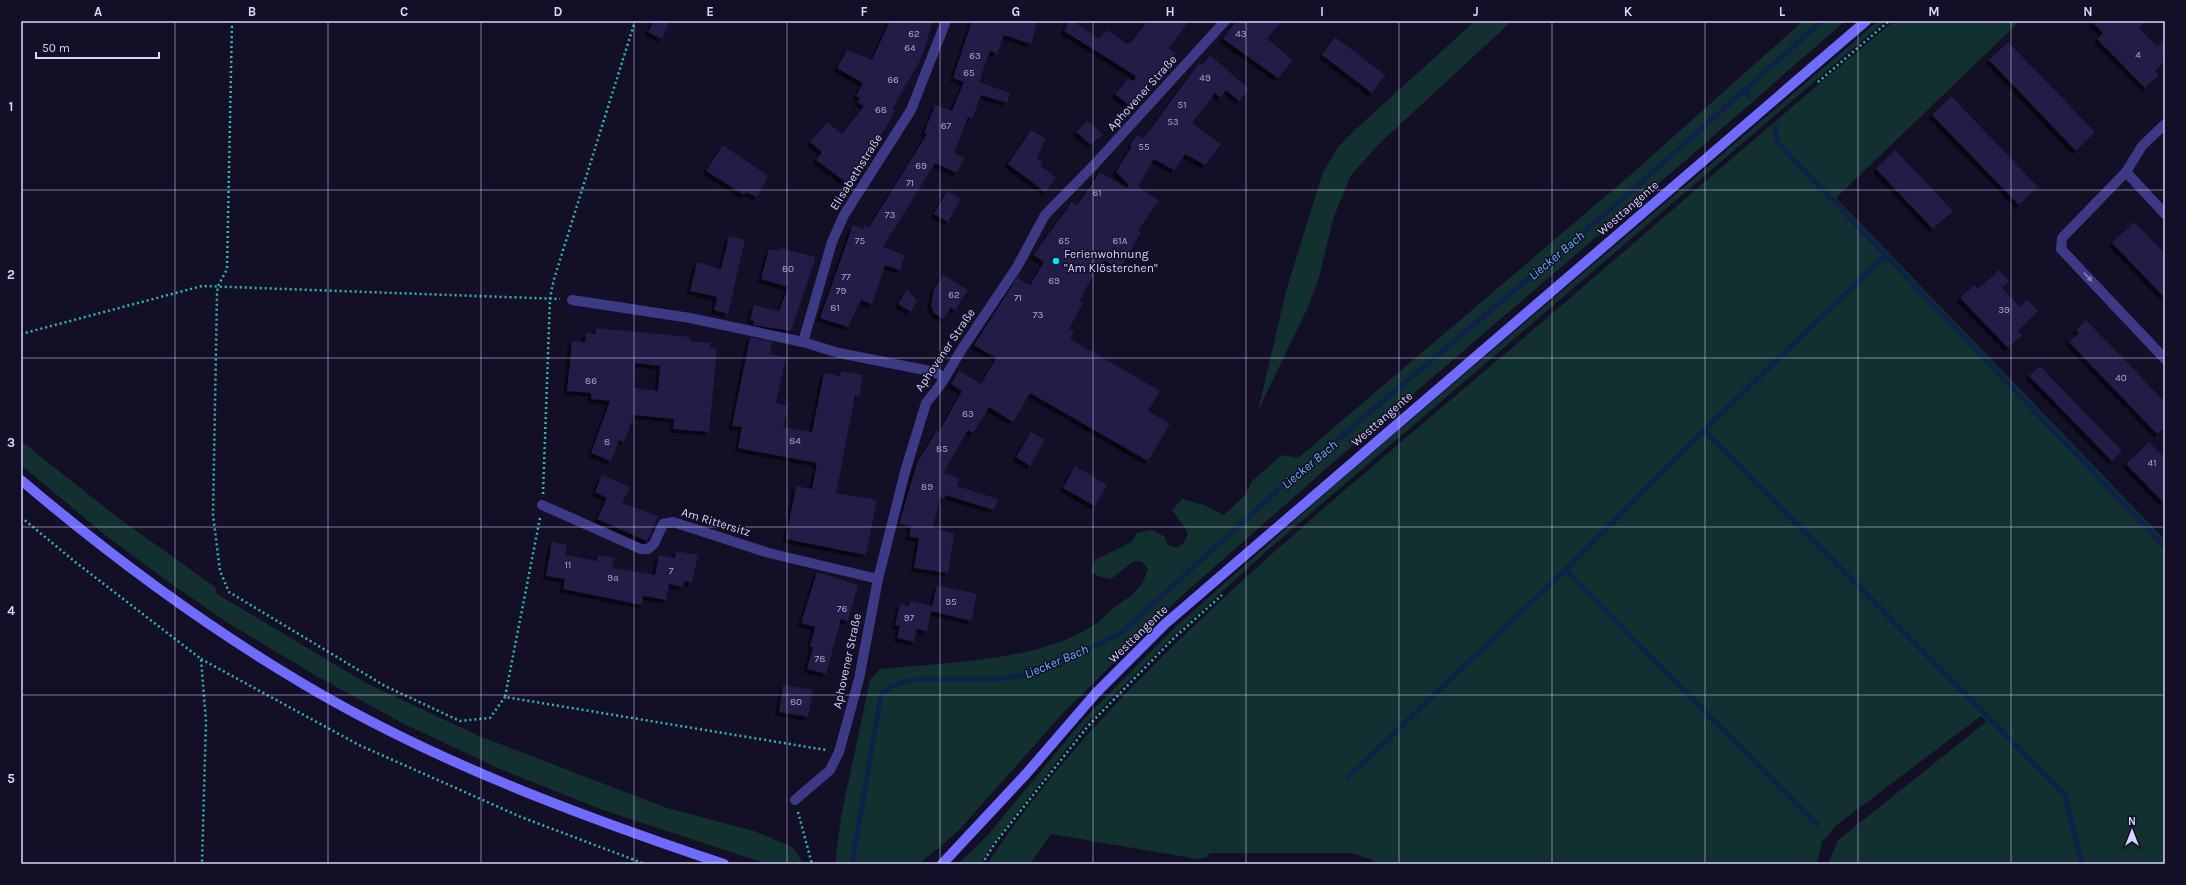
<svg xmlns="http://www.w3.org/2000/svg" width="2186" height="885" viewBox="0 0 2186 885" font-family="Karla,sans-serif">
  <defs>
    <filter id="shadow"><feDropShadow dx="-3.5" dy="3.5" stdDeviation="0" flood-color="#0009"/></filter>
  </defs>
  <rect width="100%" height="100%" fill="#130f26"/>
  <!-- green -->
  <g fill="#12302f">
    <polygon points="1475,21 1512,21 1382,141 1351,175 1333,219 1319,278 1308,307 1258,411 1286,291 1323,172 1338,147 1357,128"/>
    <path d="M1803 21H1845L1686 160 1328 467 1176 601 1064 712 960 829 939 848 918 864H835L841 817 870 680 880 669C946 662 1041 662 1097 623 1102 620 1105 615 1110 611 1129 595 1140 595 1148 569L1141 561H1134L1111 579 1098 576 1091 571 1095 560 1132 542 1137 533 1151 530 1164 536 1168 545 1176 548 1184 543 1188 533 1172 510 1182 499 1204 505 1224 515 1245 495 1252 481 1282 455 1298 458 1627 178Z"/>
    <polygon points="1878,21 1885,21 1269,549 1171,638 1085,725 994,842 980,864 958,864 987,836 1084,719 1173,629 1335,485"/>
    <path d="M1894 21H2020L1836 198 2165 540V864H1828L1838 840 1986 722 1981 716 1834 827 1828 836 1822 841 1817 864H1378L1373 860 1351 853H1210L1207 857 1198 859 1051 834 1030 864H987C1065 746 1168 647 1273 553 1337 496 1402 441 1467 386 1610 265 1750 141 1894 21Z"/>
    <polygon points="21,441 117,517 215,587 217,594 366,683 479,736 667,808 754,831 792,847 804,864 767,864 600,809 500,769 402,723 315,675 228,623 163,578 105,535 21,465"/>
  </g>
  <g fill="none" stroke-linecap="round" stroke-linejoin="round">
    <!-- stream -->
    <g stroke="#0c2248" stroke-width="5">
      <polyline points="1745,91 1750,97"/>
      <polyline points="1775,126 1777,142 2165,547"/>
      <polyline points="1885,256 1704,430 2065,795 2082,864"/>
      <polyline points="1704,430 1565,570 1817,824"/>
      <polyline points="1348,777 1565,570"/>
      <polyline points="852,864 881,694 890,687 907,680 997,679 1027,675 1058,664 1121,633 1279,489 1619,202 1822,21"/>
    </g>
  </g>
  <!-- building -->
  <g fill="#241b47" fill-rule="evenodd" filter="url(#shadow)">
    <polygon points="654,21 670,21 662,39 648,32"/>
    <polygon points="890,21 933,21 920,61 892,109 895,111 885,129 847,183 816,160 822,152 810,142 827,122 842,134 864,106 857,102 860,99 856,96 863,83 837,68 847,50 872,60"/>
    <polygon points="972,21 1037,21 1031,44 1004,35 997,54 990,51 979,82 1010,93 1007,103 981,95 972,119 968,117 954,153 964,158 957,173 935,163 883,247 905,255 900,270 885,265 872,304 861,300 848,327 820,318 853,225 863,229 864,225 869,227 927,134 924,133 935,105 952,111 964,82 953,78"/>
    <polygon points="1069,21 1073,21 1099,39 1107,30 1127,44 1130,43 1148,21 1189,21 1169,48 1176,53 1131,107 1115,94 1128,79 1134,81 1136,76 1064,31"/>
    <polygon points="1236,21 1283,21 1267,38 1293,61 1278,78 1223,39"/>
    <polygon points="2091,21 2147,21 2139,28 2157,47 2165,39 2165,61 2155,71 2159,75 2145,88 2097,39 2103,33"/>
    <polygon points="1335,37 1385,75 1372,93 1322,55"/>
    <polygon points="2008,42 2095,132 2076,151 1989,60"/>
    <polygon points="1210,55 1249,89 1239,101 1226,90 1221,98 1215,93 1192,123 1221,144 1205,165 1185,154 1174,170 1154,159 1138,186 1159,201 1138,230 1141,232 1123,264 1114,266 1104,260 1098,271 1096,270 1079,301 1083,303 1069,329 1074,331 1070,339 1160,391 1148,411 1170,424 1148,461 1030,393 1013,422 989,407 973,433 968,430 943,473 959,478 957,486 998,499 994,510 945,495 945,499 940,497 933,527 954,534 948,573 914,568 919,538 909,537 911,526 899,524 917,463 937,430 939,432 962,391 951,384 959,371 981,384 996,358 974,345 1017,278 1030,285 1044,262 1033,255 1072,202 1077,205 1100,172 1127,188 1129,185 1116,172 1132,146 1130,145 1137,135 1144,138 1199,63 1202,65"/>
    <polygon points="1951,96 2038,187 2019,205 1932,115"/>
    <polygon points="1087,121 1103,134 1091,145 1076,132"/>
    <polygon points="1031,130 1046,139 1037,158 1042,162 1040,165 1056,178 1045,192 1008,164"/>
    <polygon points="723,145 768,176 757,197 746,192 744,195 706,171"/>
    <polygon points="1895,150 1953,211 1933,229 1876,169"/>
    <polygon points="947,191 961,199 948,222 934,214"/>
    <polygon points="2134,222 2165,254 2165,298 2112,243"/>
    <polygon points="729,236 745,240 728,314 714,310 717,297 690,291 697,262 721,269"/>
    <polygon points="780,248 816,257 791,331 753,325 754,321 750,320 754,305 779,311 788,287 761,279 769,249 779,251"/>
    <polygon points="1999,270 2009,281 2002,288 2020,307 2027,300 2038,311 2018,331 2022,335 2008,348 1960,298 1974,285 1978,289"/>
    <polygon points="943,275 968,290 955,310 951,307 943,319 934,313 931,305 934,289"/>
    <polygon points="907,289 917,301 911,312 898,304"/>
    <polygon points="2086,320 2165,402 2165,427 2157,434 2069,342 2079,333 2076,330"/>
    <path d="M596 328 690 337V341L711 343 710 348 717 349 709 432 673 429 674 419 634 415 624 442 619 440 611 461 591 453 610 401 591 399V393L567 391 572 341 585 342 586 333 596 334ZM635 363 660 366 658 391 634 388Z"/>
    <polygon points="750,337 772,342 770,354 786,357 776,403 788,406 783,427 812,432 824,373 840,376 841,371 863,375 859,397 855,396 836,493 877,500 866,555 786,539 796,486 812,489 817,463 738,448 742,427 732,426"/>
    <polygon points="2040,366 2122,451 2112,461 2029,376"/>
    <polygon points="1031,432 1045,440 1030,466 1016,457"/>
    <polygon points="2149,442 2165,458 2165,504 2126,464"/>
    <polygon points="1075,466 1107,485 1095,506 1063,488"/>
    <polygon points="602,475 630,487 622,503 658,516 647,541 597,519 607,498 595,492"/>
    <polygon points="552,542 567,545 565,555 597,561 598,555 614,558 612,568 655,575 659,555 675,558 676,551 698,555 692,583 684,581 683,587 669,584 666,600 643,596 642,605 563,589 565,579 546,576"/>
    <polygon points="817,572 858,585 848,621 841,619 826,674 807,669 813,647 810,646 815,627 801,623"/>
    <polygon points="937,585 977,594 971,621 931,611 927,632 917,629 914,642 897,638 900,626 895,625 900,604 909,606 910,601 932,606"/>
    <polygon points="783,685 813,690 808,717 779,712"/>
  </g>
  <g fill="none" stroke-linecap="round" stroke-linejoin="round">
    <!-- path -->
    <g stroke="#2fb8b0" stroke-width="2.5" stroke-dasharray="2 3" stroke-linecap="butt">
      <polyline points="232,21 227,269 218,286 217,294 213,515 220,571 229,592 385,686 460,721 490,718 505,697"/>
      <polyline points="1818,82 1889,21"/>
      <polyline points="21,334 202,286 560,299"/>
      <polyline points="543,494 550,298 554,279 635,21"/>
      <polyline points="21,517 74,561 201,659 206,721 202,864"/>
      <polyline points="540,518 505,697 826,750"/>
      <polyline points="201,659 359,745 521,817 645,864"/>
      <polyline points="798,812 812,864"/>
      <polyline points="982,864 995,843 1088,726 1174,638 1222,595"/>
    </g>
    <!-- minor -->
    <g stroke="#3d3a85" stroke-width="10">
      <polyline points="2165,124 2142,146 2126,172 2062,238 2061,249 2165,359"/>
      <polyline points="2126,172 2165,214"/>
      <polyline points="572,300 690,318 803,342 839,353 935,372 944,378"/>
      <polyline points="803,342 832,242 844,215 911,110 946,21"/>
      <polyline points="542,505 641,549 648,549 654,544 663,524 673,522 769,553 878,579"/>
      <polyline points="795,800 830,770 839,752 859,679 878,579 905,472 926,403 941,384 962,349 1017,267 1045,215 1094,165 1225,21"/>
    </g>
    <!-- secondary -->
    <g stroke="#6f6bff" stroke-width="10">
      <path d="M21 480C108 554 201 623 300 682 432 761 578 815 724 864"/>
      <polyline points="942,864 1026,774 1096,693 1165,624 1866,21"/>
    </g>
  </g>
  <!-- one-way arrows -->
  <defs><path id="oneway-solid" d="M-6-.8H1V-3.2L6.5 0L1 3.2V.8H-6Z"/></defs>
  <use fill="#837fbc" href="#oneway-solid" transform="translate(2088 277) rotate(47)"/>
  <!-- grid -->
  <path fill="none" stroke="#d9d4ff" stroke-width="1" stroke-opacity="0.55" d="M175 21V864M328 21V864M481 21V864M634 21V864M787 21V864M940 21V864M1093 21V864M1246 21V864M1399 21V864M1552 21V864M1705 21V864M1858 21V864M2011 21V864M21 190H2165M21 358H2165M21 527H2165M21 695H2165"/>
  <!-- markers -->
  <circle fill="#00e5ff" stroke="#130f26" stroke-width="1.5" cx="1056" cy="261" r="4"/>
  <g text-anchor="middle" stroke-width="3" stroke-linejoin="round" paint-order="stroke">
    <!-- number labels -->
    <g font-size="10" fill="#aca6d1">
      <text x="914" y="37">62</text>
      <text x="1241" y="37">43</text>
      <text x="910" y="51">64</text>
      <text x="2138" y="58">4</text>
      <text x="975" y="59">63</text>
      <text x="969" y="76">65</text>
      <text x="1205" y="81">49</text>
      <text x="893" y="83">66</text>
      <text x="1182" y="108">51</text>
      <text x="881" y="113">68</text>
      <text x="1173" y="125">53</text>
      <text x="946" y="129">67</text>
      <text x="1144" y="150">55</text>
      <text x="921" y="169">69</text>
      <text x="910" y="186">71</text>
      <text x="1097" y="196">61</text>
      <text x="890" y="218">73</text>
      <text x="860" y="244">75</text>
      <text x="1064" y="244">65</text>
      <text x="1120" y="244">61A</text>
      <text x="788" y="272">80</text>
      <text x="846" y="280">77</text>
      <text x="1054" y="284">69</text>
      <text x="841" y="294">79</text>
      <text x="954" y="298">62</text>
      <text x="1018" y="301">71</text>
      <text x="835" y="311">81</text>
      <text x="2004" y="313">39</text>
      <text x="1038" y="318">73</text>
      <text x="2121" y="381">40</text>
      <text x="591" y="384">86</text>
      <text x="968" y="417">83</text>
      <text x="795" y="444">84</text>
      <text x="607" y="445">8</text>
      <text x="942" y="452">85</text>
      <text x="2152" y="466">41</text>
      <text x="927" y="490">89</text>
      <text x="568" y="568">11</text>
      <text x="671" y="574">7</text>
      <text x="613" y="581">9a</text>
      <text x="951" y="605">95</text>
      <text x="842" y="612">76</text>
      <text x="909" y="621">97</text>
      <text x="820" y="662">78</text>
      <text x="796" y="705">80</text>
    </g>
    <!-- street labels -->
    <g font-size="12" fill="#d9d4ff" stroke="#130f26">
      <text transform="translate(1142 93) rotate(-48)" y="4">Aphovener Straße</text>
      <text transform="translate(856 172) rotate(-58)" y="4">Elisabethstraße</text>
      <text transform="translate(1628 208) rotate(-41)" y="4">Westtangente</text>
      <text transform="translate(945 350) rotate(-56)" y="4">Aphovener Straße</text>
      <text transform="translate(1382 419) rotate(-41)" y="4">Westtangente</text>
      <text transform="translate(716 522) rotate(17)" y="4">Am Rittersitz</text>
      <text transform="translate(1138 634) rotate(-44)" y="4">Westtangente</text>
      <text transform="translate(847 661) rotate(-78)" y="4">Aphovener Straße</text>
    </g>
    <!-- poi labels -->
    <g font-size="12" fill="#d9d4ff" stroke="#130f26" text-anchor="start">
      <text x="1064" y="258">Ferienwohnung<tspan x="1064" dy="14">"Am Klösterchen"</tspan></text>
    </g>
    <!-- water labels -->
    <g font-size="13" font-style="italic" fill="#62b6ff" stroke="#130f26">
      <text transform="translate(1556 255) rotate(-40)" y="5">Liecker Bach</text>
      <text transform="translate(1309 464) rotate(-40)" y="5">Liecker Bach</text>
      <text transform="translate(1056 661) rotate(-23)" y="5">Liecker Bach</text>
    </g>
  </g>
  <!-- border -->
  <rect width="2186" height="885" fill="none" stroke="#130f26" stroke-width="44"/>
  <!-- north arrow -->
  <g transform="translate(2132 831)" stroke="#130f26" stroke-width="3" paint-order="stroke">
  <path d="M0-3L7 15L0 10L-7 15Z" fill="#d9d4ff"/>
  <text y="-6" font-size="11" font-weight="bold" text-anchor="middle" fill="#d9d4ff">N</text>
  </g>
  <!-- scale -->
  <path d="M36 52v6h123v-6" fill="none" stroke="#d9d4ff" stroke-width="2"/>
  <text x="42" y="52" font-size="12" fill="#d9d4ff" stroke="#130f26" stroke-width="3" paint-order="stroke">50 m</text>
  <rect x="22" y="22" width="2142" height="841" fill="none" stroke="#d9d4ff" stroke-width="1.5"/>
  <g font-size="13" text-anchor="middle" font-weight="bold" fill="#d9d4ff">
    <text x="98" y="16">A</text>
    <text x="252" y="16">B</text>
    <text x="404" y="16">C</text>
    <text x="558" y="16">D</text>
    <text x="710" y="16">E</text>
    <text x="864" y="16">F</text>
    <text x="1016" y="16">G</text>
    <text x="1170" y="16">H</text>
    <text x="1322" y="16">I</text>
    <text x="1476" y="16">J</text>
    <text x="1628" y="16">K</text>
    <text x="1782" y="16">L</text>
    <text x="1934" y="16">M</text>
    <text x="2088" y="16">N</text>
    <text x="11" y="111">1</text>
    <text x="11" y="279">2</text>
    <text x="11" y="447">3</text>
    <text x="11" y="615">4</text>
    <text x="11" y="783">5</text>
  </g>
</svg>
